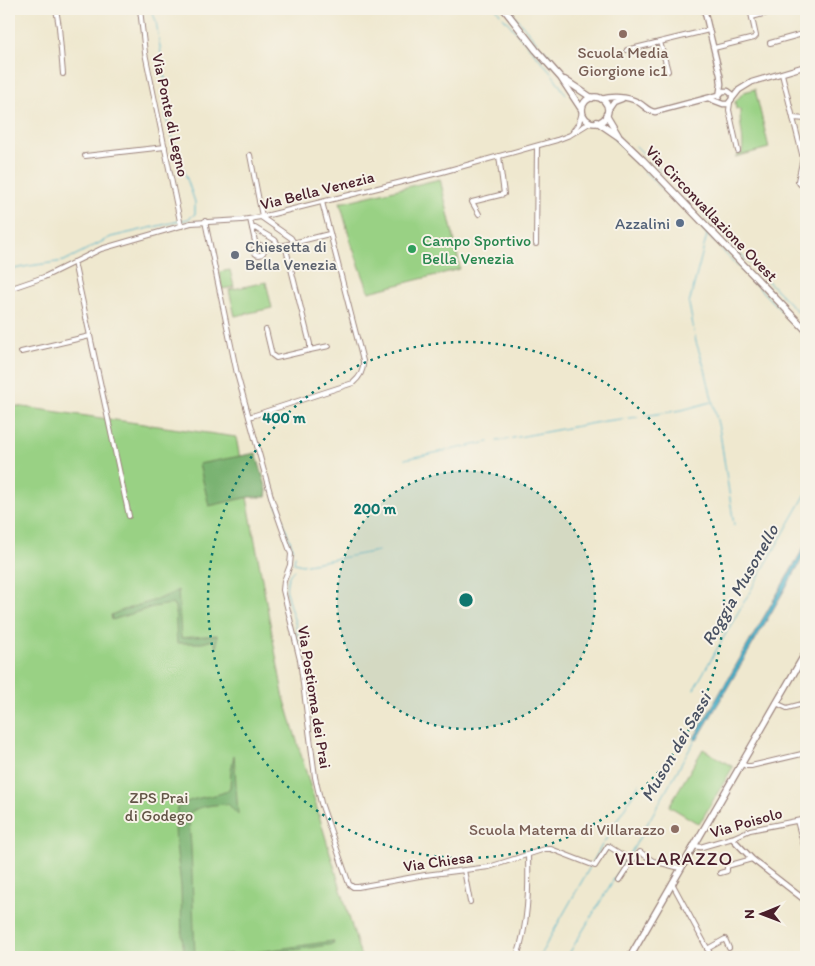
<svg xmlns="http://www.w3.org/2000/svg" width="815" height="966" viewBox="0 0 815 966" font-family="Itim,sans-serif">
  <rect width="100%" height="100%" fill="#f7f3e8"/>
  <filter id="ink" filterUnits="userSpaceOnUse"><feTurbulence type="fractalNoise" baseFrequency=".02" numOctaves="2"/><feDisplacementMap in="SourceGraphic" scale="10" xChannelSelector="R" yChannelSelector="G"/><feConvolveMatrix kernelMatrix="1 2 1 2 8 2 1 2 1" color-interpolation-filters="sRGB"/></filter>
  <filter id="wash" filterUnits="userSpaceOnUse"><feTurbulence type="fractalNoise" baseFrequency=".0096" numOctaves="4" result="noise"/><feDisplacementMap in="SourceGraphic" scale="20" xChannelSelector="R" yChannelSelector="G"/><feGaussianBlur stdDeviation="1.12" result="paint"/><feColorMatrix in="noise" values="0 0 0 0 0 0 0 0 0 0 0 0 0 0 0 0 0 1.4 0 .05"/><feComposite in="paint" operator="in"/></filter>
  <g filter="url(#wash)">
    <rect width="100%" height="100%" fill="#efe8cf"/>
    <!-- green -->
    <g fill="#99d184" stroke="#727858">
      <path d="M755 89 769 148 735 157 737 155 742 153C745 141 739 124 740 109H736L735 102 744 92Z"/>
      <polygon points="440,179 456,247 460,269 369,292 351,243 340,202 344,202"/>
      <polygon points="230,270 234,287 222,289 219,272"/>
      <polygon points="266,282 272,308 235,316 229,290"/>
      <polygon points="9,405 236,437 283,694 361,957 9,957"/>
      <polygon points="703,749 733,767 699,824 669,806"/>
    </g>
    <!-- forest -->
    <g fill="#7ab372" stroke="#62694e">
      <polygon points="256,453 267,490 266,497 249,497 209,506 199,464"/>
      <path d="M178 590 181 638 217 635V648L213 640 202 643H177L175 606 171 604 153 607 112 620 111 615C133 605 158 602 178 590Z"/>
      <path d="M234 755 238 815 228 804C213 805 197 805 186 816L189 821 191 847 195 957H185C180 934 182 911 181 887 179 861 172 834 177 809 191 795 210 799 227 791L230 787 231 771Z"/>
      <polygon points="333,941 334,944 248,957 210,957 229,954 238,955"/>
    </g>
    <!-- water -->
    <polygon fill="#4bb2ca" stroke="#4a687a" points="806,544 806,551 800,563 697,740 694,738"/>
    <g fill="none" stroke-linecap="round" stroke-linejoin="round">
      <!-- stream -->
      <g stroke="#4bb2ca" stroke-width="1">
        <polyline points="497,9 500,14"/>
        <polyline points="509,9 540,46"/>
        <polyline points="503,17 551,72"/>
        <polyline points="543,48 576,84"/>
        <polyline points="553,75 566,95"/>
        <polyline points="614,138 637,164"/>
        <polyline points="636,146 665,175"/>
        <polyline points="641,168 663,190"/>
        <polyline points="667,193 673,200"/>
        <polyline points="702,214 718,230"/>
        <polyline points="702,229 715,243"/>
        <polyline points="722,234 750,264"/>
        <polyline points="707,235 689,304 696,342 705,369 720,433 734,525"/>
        <polyline points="720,248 790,320"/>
        <polyline points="756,269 797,311"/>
        <polyline points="9,270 29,266 64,261 111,237 188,219 195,214 195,202 166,118 165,79 156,21 151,9"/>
        <polyline points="802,316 806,321"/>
        <polyline points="793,323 806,337"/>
        <polyline points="644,416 682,410 711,402"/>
        <polyline points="497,441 605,421 638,417"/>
        <polyline points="405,459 489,442"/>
        <polyline points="270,482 273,491"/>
        <polyline points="275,499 293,549"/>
        <polyline points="294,562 295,555"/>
        <polyline points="294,563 302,565 378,551"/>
        <path d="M294 570C279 582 290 606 295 622 297 631 299 640 301 649"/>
        <polyline points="694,689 806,494"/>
        <polyline points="616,822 639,784"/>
        <polyline points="604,842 608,836"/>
        <polyline points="629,856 696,738"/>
        <polyline points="593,862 602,845"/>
        <polyline points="539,957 590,867"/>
        <polyline points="567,957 626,859"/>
      </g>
    </g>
  </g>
  <g filter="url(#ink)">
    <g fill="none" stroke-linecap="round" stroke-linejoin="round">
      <!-- minor casing -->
      <g stroke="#9c847d" stroke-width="6">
        <g id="minor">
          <polyline points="56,9 59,27 63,74"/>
          <polyline points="140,9 145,53 181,226"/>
          <polyline points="752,17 782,9"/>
          <polyline points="660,42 668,71"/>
          <polyline points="770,43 806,33"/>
          <polyline points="714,48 754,38 756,36 750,9"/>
          <polyline points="627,50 709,30"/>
          <polyline points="782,74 803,158 798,181 800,184 806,187"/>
          <polyline points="730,103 729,110 738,151"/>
          <polyline points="793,118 806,119"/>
          <polyline points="573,131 579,123 582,112"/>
          <polyline points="250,155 262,216"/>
          <polyline points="85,156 165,147"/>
          <polyline points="479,214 472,202 504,194 499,156"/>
          <polyline points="261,217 291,238 294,243"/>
          <polyline points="250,219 256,246"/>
          <polyline points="205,221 237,374 272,500 291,554 290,565 284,581 283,590 300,660 315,777 321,803 349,884 353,887 358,887 425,875 489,867 545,849 551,849 595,866 608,846 632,861"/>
          <polyline points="252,228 255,228 275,240 279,246"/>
          <polyline points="536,244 537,146"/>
          <circle cx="259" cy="250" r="5"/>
          <polyline points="264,248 285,245 329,234"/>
          <polyline points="74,262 129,516"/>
          <polyline points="9,289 44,277 101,249 191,223 242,220 261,217 442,172 557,140 570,135 591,122"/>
          <polyline points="266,330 272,355 276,358 310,350 310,344 285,245"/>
          <polyline points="310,350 329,346"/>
          <polyline points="21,352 90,336"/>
          <path d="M249 417 353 383C360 377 364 371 363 361L322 202"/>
          <polyline points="776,703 787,708 806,703"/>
          <polyline points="741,763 746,766 751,766 806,753"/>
          <polyline points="9,807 9,811"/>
          <polyline points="797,821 806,853"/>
          <polyline points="732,838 750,830 806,819"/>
          <polyline points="464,870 470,902"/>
          <polyline points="720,873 727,871 727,866 752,859"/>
          <polyline points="619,881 632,861 640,852 653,861 680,868"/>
          <polyline points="672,883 712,957"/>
          <polyline points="707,949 725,939 729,948"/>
          <path d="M517 957C528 924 529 890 528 855"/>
        </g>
      </g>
      <!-- tertiary casing -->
      <g stroke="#9c847d" stroke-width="7">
        <g id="tertiary">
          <polyline points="704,9 720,75 721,84 719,97"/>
          <polyline points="720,94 723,91 728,91 732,94 732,98"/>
          <path d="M601 99C612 96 627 96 638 102 645 106 647 111 655 112L719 95"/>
          <polyline points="710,99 723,104 728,104 739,90 752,82 806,66"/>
          <polyline points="607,112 614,102 622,99"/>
          <polyline points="693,846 701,847 732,838 752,859 806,901"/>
        </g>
      </g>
      <!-- primary casing -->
      <g stroke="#9c847d" stroke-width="8">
        <g id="primary">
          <polyline points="504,9 536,50 561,78 582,110"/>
          <polyline points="565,80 592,98"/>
          <circle cx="595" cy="110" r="13"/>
          <polyline points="606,115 618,135"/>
          <polyline points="597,122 619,137 643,160 806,330"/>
          <polyline points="630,957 806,652"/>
        </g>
      </g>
      <!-- minor -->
      <use href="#minor" stroke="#fff" stroke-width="4"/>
      <!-- tertiary -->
      <use href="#tertiary" stroke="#fff" stroke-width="4.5"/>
      <!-- primary -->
      <use href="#primary" stroke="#fff" stroke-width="5.5"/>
    </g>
  </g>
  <!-- distance rings -->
  <circle cx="466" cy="600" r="129" fill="#0f766e" fill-opacity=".12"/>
  <g fill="none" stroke="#0f766e" stroke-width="2.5" stroke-dasharray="2.5 5">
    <circle cx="466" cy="600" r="129"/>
    <circle cx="466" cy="600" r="258"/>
  </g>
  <!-- markers -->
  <g fill="#8d6e63" stroke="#f7f3e8" stroke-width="2">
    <circle cx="623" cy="34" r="5"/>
    <circle cx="675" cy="829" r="5"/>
  </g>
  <circle fill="#5c6f8a" stroke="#f7f3e8" stroke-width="2" cx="680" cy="223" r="5"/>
  <circle fill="#2e9e5b" stroke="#f7f3e8" stroke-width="2" cx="412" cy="249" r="5"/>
  <circle fill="#6b7280" stroke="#f7f3e8" stroke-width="2" cx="235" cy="255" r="5"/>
  <g text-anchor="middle" stroke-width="4" stroke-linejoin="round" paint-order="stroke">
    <!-- education labels -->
    <g font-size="16" fill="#785e54" stroke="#f7f3e8">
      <text x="623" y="58">Scuola Media<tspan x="623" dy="18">Giorgione ic1</tspan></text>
      <text x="665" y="835" text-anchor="end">Scuola Materna di Villarazzo</text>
    </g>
    <!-- street labels -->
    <g font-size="16" fill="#4a1f2b" stroke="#f7f3e8">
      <text transform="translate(171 115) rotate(78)" y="6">Via Ponte di Legno</text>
      <text transform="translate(317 190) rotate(-14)" y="6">Via Bella Venezia</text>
      <text transform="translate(712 213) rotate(46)" y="6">Via Circonvallazione Ovest</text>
      <text transform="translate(315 697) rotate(81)" y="6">Via Postioma dei Prai</text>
      <text transform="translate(746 822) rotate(-16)" y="6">Via Poisolo</text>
      <text transform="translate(438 861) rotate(-8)" y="6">Via Chiesa</text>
    </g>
    <!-- service labels -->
    <g font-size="16" fill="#4e5e75" stroke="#f7f3e8" text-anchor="end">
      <text x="670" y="229">Azzalini</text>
    </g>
    <!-- leisure labels -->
    <g font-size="16" fill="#27864d" stroke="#f7f3e8" text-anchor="start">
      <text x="422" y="246">Campo Sportivo<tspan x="422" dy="18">Bella Venezia</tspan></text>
    </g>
    <!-- worship labels -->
    <g font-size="16" fill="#5b616d" stroke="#f7f3e8" text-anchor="start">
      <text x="245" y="252">Chiesetta di<tspan x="245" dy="18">Bella Venezia</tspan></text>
    </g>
    <!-- park labels -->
    <g font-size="16" fill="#625446" stroke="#f7f3e8">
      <text x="159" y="803">ZPS Prai<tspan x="159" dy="18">di Godego</tspan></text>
    </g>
    <!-- water labels -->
    <g font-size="18" font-style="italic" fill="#4a5263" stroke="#f7f3e8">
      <text transform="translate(740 585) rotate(-60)" y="6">Roggia Musonello</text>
      <text transform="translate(676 747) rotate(-60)" y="6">Muson dei Sassi</text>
    </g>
    <!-- quarter labels -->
    <g font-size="19" letter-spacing="1" fill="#4a1f2b" stroke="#f7f3e8">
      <text x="674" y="865">VILLARAZZO</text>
    </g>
  </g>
  <circle cx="466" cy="600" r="8" fill="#0f766e" stroke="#f7f3e8" stroke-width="2.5"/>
  <g font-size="15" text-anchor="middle" font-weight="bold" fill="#0f766e" stroke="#f7f3e8" stroke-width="4" stroke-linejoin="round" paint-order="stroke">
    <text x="284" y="423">400 m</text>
    <text x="375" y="514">200 m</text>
  </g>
  <!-- margin -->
  <rect width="815" height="966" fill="none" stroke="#f7f3e8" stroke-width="30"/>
  <!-- north arrow -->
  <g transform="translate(762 914) rotate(269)" stroke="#f7f3e8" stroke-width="4" paint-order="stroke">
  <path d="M0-4L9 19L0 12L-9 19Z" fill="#4a1f2b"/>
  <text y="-8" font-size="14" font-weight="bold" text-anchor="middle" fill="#4a1f2b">N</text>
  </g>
</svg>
